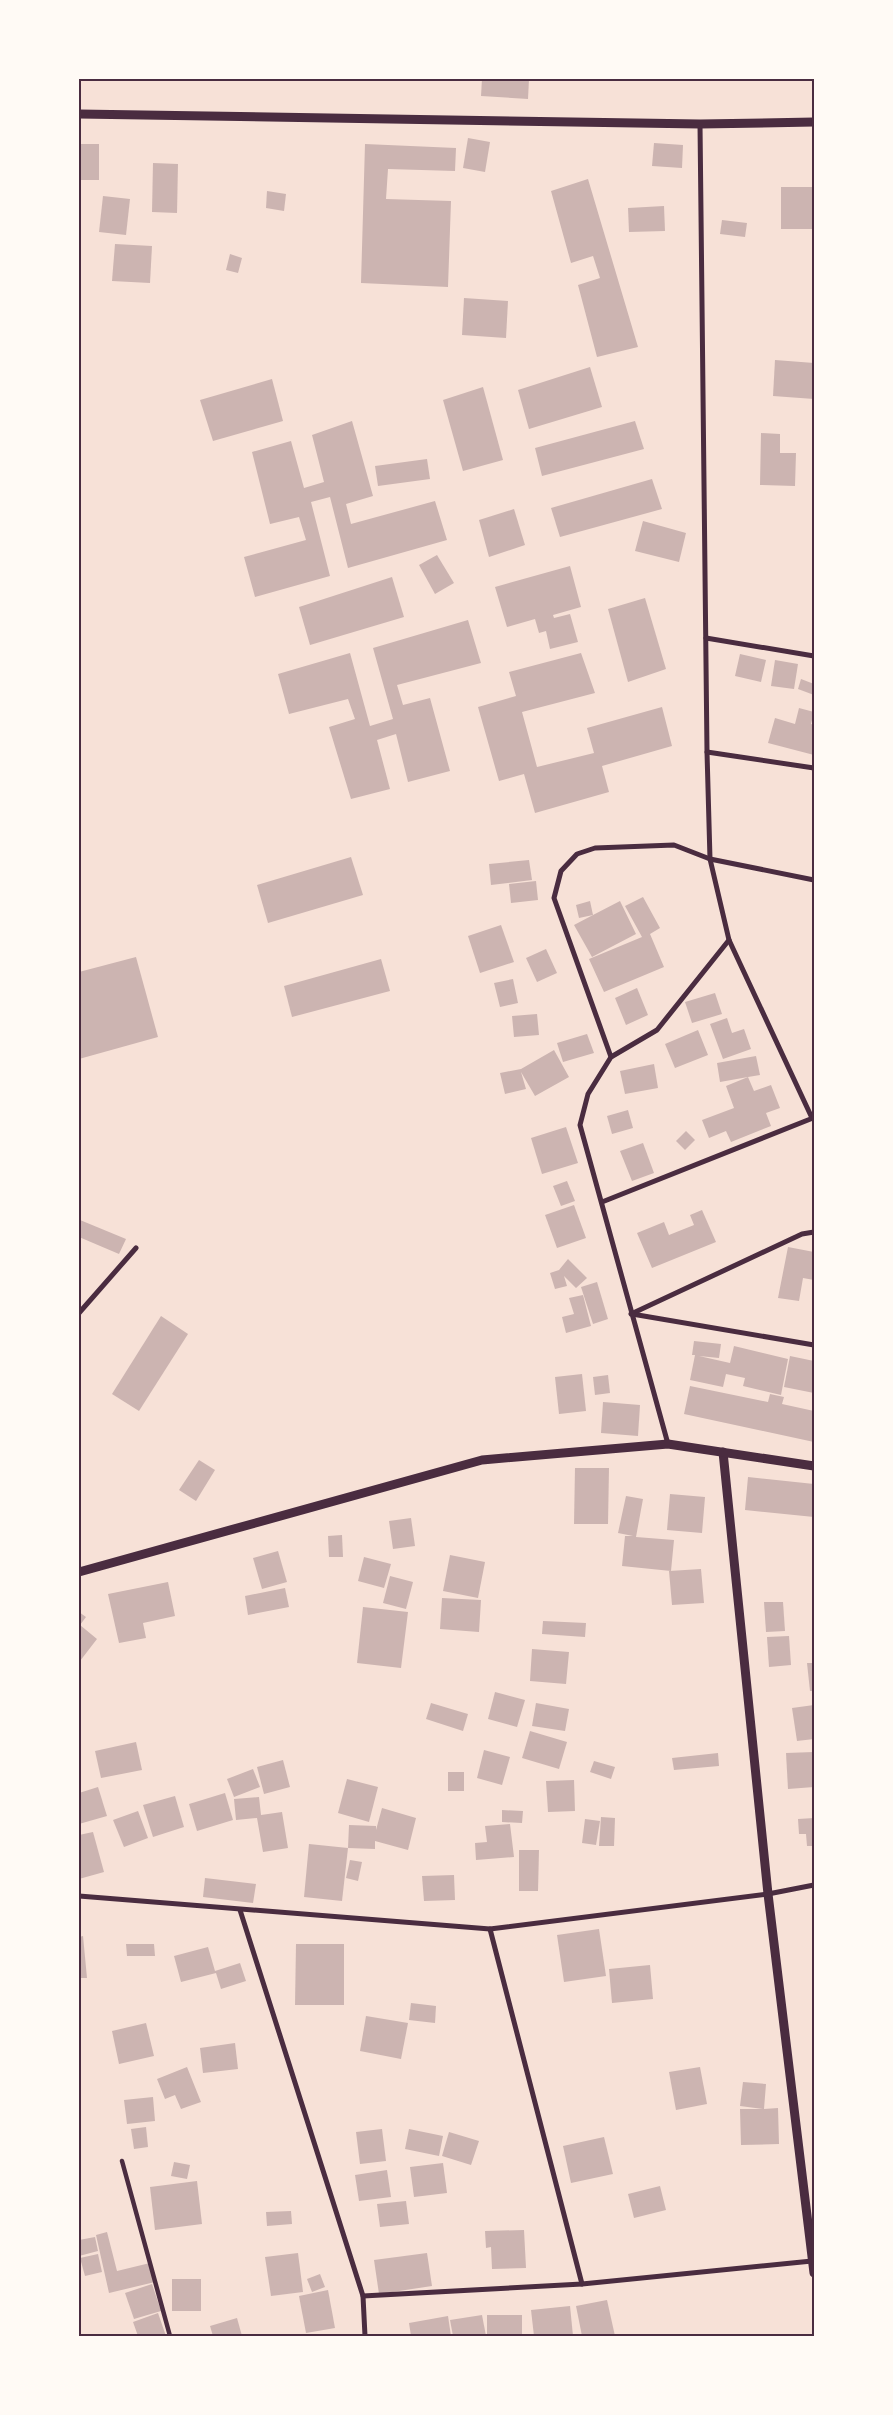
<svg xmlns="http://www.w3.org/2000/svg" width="893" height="2415" viewBox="0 0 893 2415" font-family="'Asap Condensed',sans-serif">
  <rect width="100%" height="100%" fill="#f7e1d7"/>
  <!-- building -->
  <g fill="#ccb4b1">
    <polygon points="482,79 529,79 528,99 481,96"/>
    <polygon points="468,138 490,142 485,172 463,168"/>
    <polygon points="654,143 683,145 682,168 652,166"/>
    <rect x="79" y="144" width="20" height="36"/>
    <polygon points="365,144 456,148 455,171 388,169 386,199 451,201 448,287 361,283"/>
    <polygon points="153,163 178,164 177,213 152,212"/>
    <polygon points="588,179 638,347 597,357 578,285 600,278 593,256 571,263 551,191"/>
    <rect x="781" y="187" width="33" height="42"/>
    <polygon points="267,191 286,194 284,211 266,208"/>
    <polygon points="103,196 130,199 126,235 99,232"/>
    <polygon points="664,206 665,231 629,232 628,208"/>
    <polygon points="722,220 747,223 745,237 720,234"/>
    <polygon points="115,244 152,246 150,283 112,281"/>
    <polygon points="230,254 242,258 238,273 226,270"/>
    <polygon points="464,298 508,301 506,338 462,335"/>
    <polygon points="775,360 814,363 814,399 773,396"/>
    <polygon points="590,367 602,407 529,429 518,390"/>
    <polygon points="272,379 283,421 213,441 200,400"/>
    <polygon points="483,387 503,460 463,471 443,400"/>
    <polygon points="352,421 373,496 346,504 351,524 435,501 447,540 348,568 330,497 311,502 330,576 255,597 244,557 306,540 299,517 270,524 252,452 291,441 304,488 324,482 312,435"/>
    <polygon points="635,421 644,449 542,476 535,448"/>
    <polygon points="761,433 780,434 780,453 796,453 795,486 760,485"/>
    <polygon points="427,459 430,479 378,486 375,466"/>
    <polygon points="652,479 662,509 560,537 551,508"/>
    <polygon points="514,509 525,545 489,557 479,520"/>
    <polygon points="643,521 686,533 679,562 635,551"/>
    <polygon points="437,555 454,583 435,594 419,565"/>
    <polygon points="570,566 581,607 553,615 554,618 570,614 578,642 550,649 546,631 539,633 535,619 507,627 495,587"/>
    <polygon points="392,577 404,617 310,645 299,607"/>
    <polygon points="645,598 666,669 628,682 608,609"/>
    <polygon points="468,620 481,663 397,685 403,705 430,698 450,771 408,782 396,734 377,740 390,789 351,799 329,727 355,719 348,699 289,714 278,674 350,653 370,726 393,719 373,648"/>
    <polygon points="581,653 595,693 522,712 537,767 594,753 587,728 662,707 672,746 602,766 609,792 535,813 524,774 499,781 478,707 516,696 509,672"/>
    <polygon points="740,654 766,660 761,682 735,676"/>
    <polygon points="775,660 798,664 794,689 771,686"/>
    <polygon points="801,679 814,684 814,695 798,689"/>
    <polygon points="799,708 814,712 811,724 814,725 814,755 768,743 775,718 795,724"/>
    <polygon points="351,857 363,895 268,923 257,885"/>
    <polygon points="529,860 532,880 491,885 489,864"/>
    <polygon points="536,881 538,900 511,903 509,884"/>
    <polygon points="643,897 660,928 650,934 664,967 604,992 589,959 642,937 625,906"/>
    <polygon points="590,901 593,915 620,901 636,934 592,957 574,925 593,915 579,918 576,905"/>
    <polygon points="501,925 514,962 480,973 468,936"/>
    <polygon points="546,949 557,973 537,982 526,958"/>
    <polygon points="136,957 158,1037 79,1059 79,972"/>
    <polygon points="381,959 390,991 292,1017 284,986"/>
    <polygon points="513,979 518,1003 500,1007 494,983"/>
    <polygon points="637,988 648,1015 626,1025 615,998"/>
    <polygon points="715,993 722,1014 692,1023 685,1002"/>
    <polygon points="537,1014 539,1035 514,1037 512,1016"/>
    <polygon points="727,1018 732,1033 744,1029 751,1049 723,1059 710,1024"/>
    <polygon points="698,1030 708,1055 675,1068 665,1044"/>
    <polygon points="587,1034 594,1053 563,1062 557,1043"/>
    <polygon points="554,1050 569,1077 535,1096 521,1072 526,1089 505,1094 500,1073 521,1069"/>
    <polygon points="756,1056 760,1075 748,1077 754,1091 771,1085 780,1108 766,1113 771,1126 731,1142 726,1131 709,1138 702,1120 734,1108 726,1086 748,1077 720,1082 717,1063"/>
    <polygon points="654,1064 658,1088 625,1094 620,1071"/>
    <polygon points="628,1110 633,1128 612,1134 607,1116"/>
    <polygon points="566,1127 578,1163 542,1174 531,1138"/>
    <polygon points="686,1131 695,1140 685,1150 676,1141"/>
    <polygon points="643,1143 654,1173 632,1181 620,1151"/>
    <polygon points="567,1181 575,1201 561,1206 553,1186"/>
    <polygon points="574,1205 586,1238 557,1248 545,1215"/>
    <polygon points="702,1210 716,1242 652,1268 637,1233 664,1222 669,1235 694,1225 690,1215"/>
    <polygon points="80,1220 126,1239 119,1254 79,1237"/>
    <polygon points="788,1247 814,1252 814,1280 803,1278 799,1301 778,1298"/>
    <polygon points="568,1259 587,1278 576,1288 564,1276 567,1286 555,1289 550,1273 559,1270"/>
    <polygon points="597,1282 608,1319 593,1324 581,1287"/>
    <polygon points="583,1295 591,1326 566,1333 562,1317 574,1314 569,1298"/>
    <polygon points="161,1316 188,1334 139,1411 112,1394"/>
    <polygon points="694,1341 721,1344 719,1358 699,1356 730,1363 734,1346 788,1359 781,1395 743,1386 745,1378 726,1374 723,1387 690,1380 695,1355 692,1355"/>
    <polygon points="790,1356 814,1361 814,1393 784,1387"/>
    <polygon points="582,1374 586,1411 559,1414 555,1377"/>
    <polygon points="608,1375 610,1393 595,1395 593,1377"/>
    <polygon points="690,1386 768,1402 770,1394 784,1397 782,1404 814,1411 814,1442 684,1414"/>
    <polygon points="603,1402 640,1405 638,1436 601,1433"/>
    <polygon points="199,1460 215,1470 196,1501 179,1490"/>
    <polygon points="575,1468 609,1468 608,1524 574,1524"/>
    <polygon points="748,1477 814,1484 814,1517 745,1510"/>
    <polygon points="670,1494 705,1497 702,1533 667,1530"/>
    <polygon points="626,1496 643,1499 636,1537 674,1540 671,1571 622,1566 625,1536 633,1536 618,1533"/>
    <polygon points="411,1518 415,1546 393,1549 389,1521"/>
    <polygon points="342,1535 343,1557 329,1557 328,1536"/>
    <polygon points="278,1551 287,1582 262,1589 253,1558"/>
    <polygon points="450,1555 485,1562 478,1598 443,1591"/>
    <polygon points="364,1557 391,1564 384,1588 358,1581"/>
    <polygon points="701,1569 704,1603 672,1605 669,1571"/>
    <polygon points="390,1576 413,1582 406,1609 383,1603"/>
    <polygon points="168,1582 175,1616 143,1623 146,1638 119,1643 108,1594"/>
    <polygon points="285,1588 289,1607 248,1615 245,1596"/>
    <polygon points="442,1598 481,1600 479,1632 440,1629"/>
    <polygon points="764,1602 783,1602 785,1631 766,1632"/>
    <polygon points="363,1607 408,1612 401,1668 357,1663"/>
    <polygon points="79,1612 86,1617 80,1625 97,1639 80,1661"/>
    <polygon points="543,1621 586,1623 585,1637 542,1634"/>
    <polygon points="789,1636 791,1665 769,1667 767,1637"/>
    <polygon points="532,1649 569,1652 566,1684 530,1681"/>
    <polygon points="807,1663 814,1663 814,1691 810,1691"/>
    <polygon points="495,1692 525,1700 517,1727 488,1719"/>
    <polygon points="431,1703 468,1714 463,1731 426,1719"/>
    <polygon points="536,1703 569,1709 565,1731 532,1726"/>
    <polygon points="814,1705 814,1739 797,1741 792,1708"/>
    <polygon points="530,1731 567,1742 559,1769 522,1758"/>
    <polygon points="136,1742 142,1770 101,1778 95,1751"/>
    <polygon points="484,1750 510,1757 502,1785 477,1778"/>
    <polygon points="814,1752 814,1787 788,1789 786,1753"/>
    <polygon points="718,1753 719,1766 674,1770 672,1758"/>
    <polygon points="283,1760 290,1787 264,1794 257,1767"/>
    <polygon points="594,1761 615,1767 611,1779 590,1772"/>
    <polygon points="253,1769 260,1787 234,1797 227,1779"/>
    <rect x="448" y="1772" width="16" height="19"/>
    <polygon points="347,1779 378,1787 369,1822 338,1813"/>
    <polygon points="574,1780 575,1811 548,1812 546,1781"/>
    <polygon points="98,1787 107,1816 79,1824 79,1793"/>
    <polygon points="225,1793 233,1820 197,1831 189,1804"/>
    <polygon points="175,1796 184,1827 153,1837 143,1805"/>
    <polygon points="259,1797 261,1815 282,1812 288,1848 263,1852 257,1818 236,1820 234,1799"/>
    <polygon points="382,1808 416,1818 408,1850 375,1841 375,1849 348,1848 349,1825 376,1826 376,1830"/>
    <polygon points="502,1810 523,1811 522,1823 502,1822"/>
    <polygon points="138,1811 148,1838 124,1847 113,1820"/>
    <polygon points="601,1817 615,1818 614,1846 599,1846"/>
    <polygon points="814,1818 814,1846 807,1846 806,1834 799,1834 798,1819"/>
    <polygon points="585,1819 600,1821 596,1845 582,1843"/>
    <polygon points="510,1824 514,1857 476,1860 475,1843 487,1842 485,1826"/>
    <polygon points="93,1832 104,1872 79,1879 79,1835"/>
    <polygon points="309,1844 348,1848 342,1901 304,1897"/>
    <polygon points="519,1850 539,1850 538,1891 519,1891"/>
    <polygon points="350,1860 362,1862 358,1881 346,1878"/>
    <polygon points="454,1875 455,1900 424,1901 422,1876"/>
    <polygon points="205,1878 256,1884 253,1903 203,1897"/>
    <polygon points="599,1929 606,1976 564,1982 557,1935"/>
    <polygon points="83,1936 87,1978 79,1978 79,1937"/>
    <polygon points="126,1944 154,1944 155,1956 127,1956"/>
    <polygon points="296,1944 344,1944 344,2005 295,2005"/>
    <polygon points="208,1947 215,1971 240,1963 246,1981 221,1989 216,1973 181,1982 174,1956"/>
    <polygon points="650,1965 653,1999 612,2003 609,1969"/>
    <polygon points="411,2003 436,2006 435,2023 409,2020"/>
    <polygon points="366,2016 408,2023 401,2059 360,2051"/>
    <polygon points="146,2023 154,2056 119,2064 112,2031"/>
    <polygon points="235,2043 238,2069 203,2073 200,2048"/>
    <polygon points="187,2067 201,2102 181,2109 175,2095 165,2099 157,2079"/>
    <polygon points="700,2067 707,2104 676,2110 669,2072"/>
    <polygon points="743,2082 766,2084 764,2109 778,2108 779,2144 741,2145 740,2109 763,2109 740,2106"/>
    <polygon points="153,2097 155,2121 127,2124 124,2100"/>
    <polygon points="146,2127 148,2147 134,2149 131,2129"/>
    <polygon points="382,2129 386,2161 360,2164 356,2132"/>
    <polygon points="409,2129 443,2136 439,2156 405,2149"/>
    <polygon points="449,2132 479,2141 471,2165 442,2156"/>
    <polygon points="604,2137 613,2174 571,2183 563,2146"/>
    <polygon points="174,2162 190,2165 187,2179 171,2176"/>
    <polygon points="443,2163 447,2193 414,2197 410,2167"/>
    <polygon points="387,2170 391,2197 359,2201 355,2175"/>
    <polygon points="197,2181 202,2224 155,2230 150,2187"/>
    <polygon points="660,2186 666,2210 634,2218 628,2194"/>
    <polygon points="406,2201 409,2224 380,2227 377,2204"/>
    <polygon points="291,2211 292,2224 267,2226 266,2212"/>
    <polygon points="524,2230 526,2268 492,2269 491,2247 486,2248 485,2231"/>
    <polygon points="107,2232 117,2271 150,2263 155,2282 109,2293 96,2235"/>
    <polygon points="95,2237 98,2251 79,2256 79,2240"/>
    <polygon points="298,2253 303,2292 271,2296 265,2257"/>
    <polygon points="427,2253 432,2286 379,2294 374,2260"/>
    <polygon points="98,2254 102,2272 85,2276 80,2258"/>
    <polygon points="320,2274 325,2287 312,2292 307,2279"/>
    <rect x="172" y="2279" width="29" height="32"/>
    <polygon points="152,2284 161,2311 134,2319 125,2293"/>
    <polygon points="328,2290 335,2328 306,2333 299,2296"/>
    <polygon points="607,2300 615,2336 582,2336 576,2306"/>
    <polygon points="570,2306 573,2336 534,2336 531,2310"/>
    <polygon points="158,2313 166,2336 138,2336 133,2322"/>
    <polygon points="482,2315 486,2336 453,2336 450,2320"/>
    <rect x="487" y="2315" width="35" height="21"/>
    <polygon points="448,2316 451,2336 411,2336 409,2323"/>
    <polygon points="237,2318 242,2336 213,2336 210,2326"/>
  </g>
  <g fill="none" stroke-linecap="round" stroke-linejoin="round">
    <!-- pedestrian -->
    <polyline stroke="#4a2c40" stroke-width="4.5" points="122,2161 170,2336"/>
    <!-- minor -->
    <g stroke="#4a2c40" stroke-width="5">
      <polyline points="700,124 707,752 710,859 729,940 812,1118"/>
      <polyline points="706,638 814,656"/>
      <polyline points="707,752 814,768"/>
      <polyline points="611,1057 554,898 561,871 577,854 595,848 674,845 710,859 814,880"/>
      <polyline points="602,1202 813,1118"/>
      <polyline points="79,1313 136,1248"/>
      <polyline points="631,1314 802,1234 814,1232"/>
      <polyline points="632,1314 814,1345"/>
      <polyline points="668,1444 580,1125 588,1094 611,1057 657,1030 729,940"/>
      <polyline points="79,1896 490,1929 768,1894 814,1885"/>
      <polyline points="240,1910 363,2296 365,2336"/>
      <polyline points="490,1929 582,2284"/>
      <polyline points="363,2296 582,2284 812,2261"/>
    </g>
    <!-- tertiary -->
    <g stroke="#4a2c40" stroke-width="9">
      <polyline points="79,114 700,124 814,122"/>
      <polyline points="723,1452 768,1894 814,2273"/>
      <polyline points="79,1572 482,1460 668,1444 814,1466"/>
    </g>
  </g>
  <!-- border -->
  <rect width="893" height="2415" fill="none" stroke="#fffaf5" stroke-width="160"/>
  <rect x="80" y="80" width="733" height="2255" fill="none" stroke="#4a2c40" stroke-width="2"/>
</svg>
